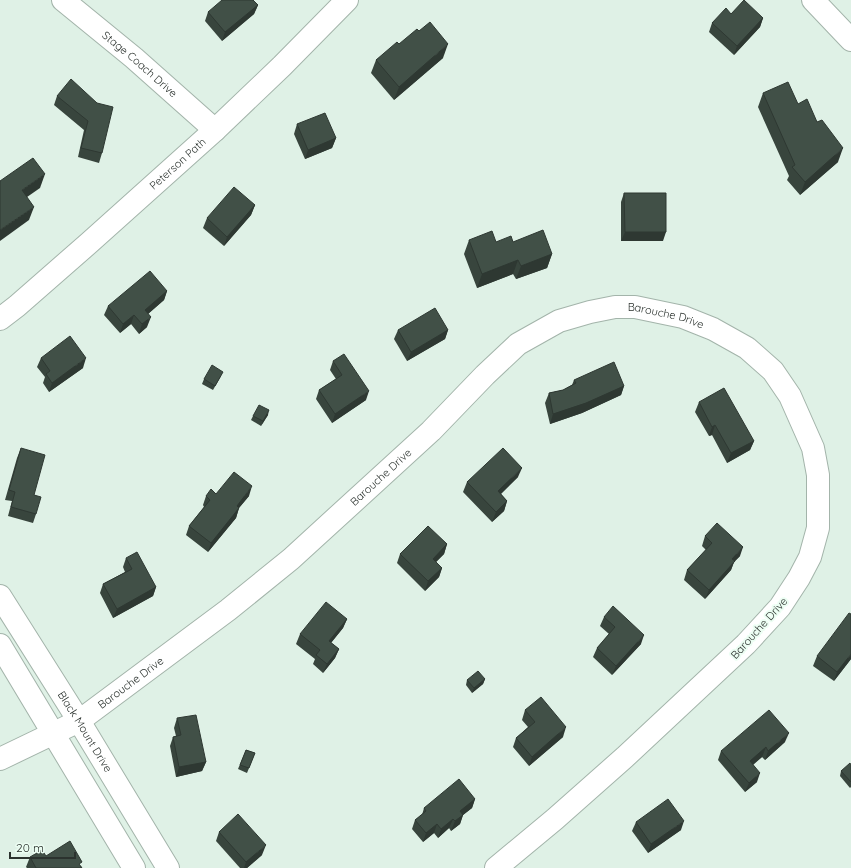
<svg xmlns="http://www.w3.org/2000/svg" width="851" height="868" viewBox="0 0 851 868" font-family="Quicksand,sans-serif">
  <rect width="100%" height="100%" fill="#dff1e6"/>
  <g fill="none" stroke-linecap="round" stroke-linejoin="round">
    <!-- minor casing -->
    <g stroke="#a3b4aa" stroke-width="24">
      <g id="minor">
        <path id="s1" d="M63 0 134 58 215 130"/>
        <polyline points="813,0 851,40"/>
        <path id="s2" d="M0 319 17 306 89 243 215 130 282 66 347 0"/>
        <path id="s3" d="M0 596 79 721 168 868"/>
        <polyline points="0,645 134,868"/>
        <path id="s4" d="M0 759 79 721 228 610 291 559 431 431 485 375 518 344 559 321 590 312 615 307H635L683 317 713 329 747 348 773 371 790 396 813 448 818 475V528L810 557 799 578 780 607 746 644 625 757 555 819 496 868"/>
      </g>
    </g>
    <!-- minor -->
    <use href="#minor" stroke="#fff" stroke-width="22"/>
  </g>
  <!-- wall -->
  <g fill="#38453d">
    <polygon points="258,5 254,14 222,41 205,21 208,12"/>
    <polygon points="731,14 763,18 760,27 734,55 709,32 712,23"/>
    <polygon points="399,44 443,58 394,100 371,73 376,60"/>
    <polygon points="763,93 798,104 817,122 838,162 800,195 787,180 789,176 758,107"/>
    <polygon points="57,96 97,103 102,153 99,163 78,157 84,130 54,105"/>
    <polygon points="297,124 336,138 332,148 305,159 294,134"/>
    <polygon points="624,193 663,241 621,241 621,202"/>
    <polygon points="255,205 251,215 224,246 203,228 207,218"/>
    <polygon points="469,240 496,242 513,242 552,254 547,268 516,279 513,274 477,288 464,254"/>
    <polygon points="167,291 164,300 148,314 147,327 139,334 131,324 120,333 104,315 108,306"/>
    <polygon points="398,330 448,330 445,339 407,361 394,339"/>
    <polygon points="41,358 83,368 49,392 43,383 45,377 37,367"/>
    <polygon points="333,361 366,400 332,423 316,399 319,390 336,379 330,370"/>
    <polygon points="221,376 213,390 202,384 204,379"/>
    <polygon points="574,380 624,386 621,395 582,413 550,424 545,403 549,393 563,390 572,385"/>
    <polygon points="699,402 754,441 750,450 727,463 712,435 709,436 695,412"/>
    <polygon points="268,415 261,426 251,420 253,416"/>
    <polygon points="21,448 34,495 36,514 33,523 8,516 12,501 5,500 17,458"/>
    <polygon points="518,477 501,494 507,501 504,511 492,522 463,492 467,482"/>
    <polygon points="216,494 249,496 239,508 236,518 208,552 186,535 189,526 204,507 203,505 206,496"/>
    <polygon points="705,536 740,556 734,562 731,570 705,599 684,580 687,570 706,550 702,546"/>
    <polygon points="447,544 444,554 436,562 442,568 439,577 425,591 397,563 400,554"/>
    <polygon points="126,558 156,587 153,596 113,618 100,593 103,584 125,572 123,567"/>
    <polygon points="604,617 641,644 612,675 593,657 597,648 609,634 600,626"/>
    <polygon points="347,619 343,628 331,643 339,649 335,658 323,673 313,664 315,659 296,644 300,634"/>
    <polygon points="817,656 851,659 834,681 813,666"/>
    <polygon points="485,679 483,684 472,693 466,685 467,680"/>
    <polygon points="525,710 563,737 529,766 513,747 516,738 528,727 522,720"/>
    <polygon points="177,718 206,762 202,771 176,777 170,746 173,737 176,736 174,728"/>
    <polygon points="785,742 765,760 762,757 753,765 757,782 745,792 718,760 721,751"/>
    <polygon points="246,750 255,753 247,773 238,769"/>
    <polygon points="851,765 851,787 850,788 840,776 841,771"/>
    <polygon points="475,799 472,808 463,815 460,824 451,831 449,828 438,838 434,833 423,842 412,829 415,820 422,815 424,808"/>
    <polygon points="636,822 681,830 648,853 632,831"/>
    <polygon points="219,832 262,855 247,868 240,868 216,841"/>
    <polygon points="46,856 81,866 82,868 27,868 26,867 30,857"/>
  </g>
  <!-- shaded-wall -->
  <g fill="#2e3832">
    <polygon points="258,5 254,14 222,41 225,32"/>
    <polygon points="763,18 760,27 734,55 737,46"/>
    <polygon points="448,44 443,58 394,100 399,87"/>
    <polygon points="336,138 332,148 305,159 308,150"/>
    <polygon points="843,148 838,162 800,195 805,182"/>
    <polygon points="45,174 40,188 17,204 22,190"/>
    <polygon points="255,205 251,215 224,246 227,237"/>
    <polygon points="34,207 29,220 0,241 0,230"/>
    <polygon points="625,232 666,232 663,241 621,241"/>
    <polygon points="552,254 547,268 516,279 521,266"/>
    <polygon points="518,260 513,274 477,288 482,274"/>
    <polygon points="167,291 164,300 141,320 145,310"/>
    <polygon points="134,315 131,324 120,333 123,324"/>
    <polygon points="151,317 147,327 139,334 142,324"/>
    <polygon points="448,330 445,339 407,361 411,352"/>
    <polygon points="86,358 83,368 49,392 52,383"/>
    <polygon points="624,386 621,395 582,413 550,424 553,414"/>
    <polygon points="369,391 366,400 332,423 335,414"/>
    <polygon points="269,410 268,415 261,426 263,421"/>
    <polygon points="715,425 712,435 709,436 712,427"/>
    <polygon points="754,441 750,450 727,463 731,453"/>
    <polygon points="522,468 518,477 494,500 498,491"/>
    <polygon points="252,486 249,496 233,515 237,506"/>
    <polygon points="507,501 504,511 492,522 496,512"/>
    <polygon points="239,508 236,518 208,552 211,543"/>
    <polygon points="447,544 444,554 430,568 433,559"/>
    <polygon points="743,547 740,556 734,562 731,570 705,599 709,590 732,559"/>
    <polygon points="442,568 439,577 425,591 428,581"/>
    <polygon points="156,587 153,596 113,618 117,609"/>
    <polygon points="347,619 343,628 325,650 329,641"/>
    <polygon points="644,635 641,644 612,675 616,666"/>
    <polygon points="339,649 335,658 323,673 327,664"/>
    <polygon points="851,654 851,659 834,681 837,672"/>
    <polygon points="485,679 483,684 472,693 474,688"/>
    <polygon points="566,727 563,737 529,766 532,757"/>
    <polygon points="789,733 785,742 765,760 768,751"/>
    <polygon points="766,747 762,757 746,770 750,761"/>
    <polygon points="206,762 202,771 176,777 179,767"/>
    <polygon points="760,773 757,782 745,792 749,783"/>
    <polygon points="475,799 472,808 463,815 460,824 451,831 455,821 460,811"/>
    <polygon points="453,819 449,828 438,838 441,829"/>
    <polygon points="684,821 681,830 648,853 651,844"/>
    <polygon points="437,824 434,833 423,842 426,833"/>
    <polygon points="266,845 262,855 247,868 244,868 246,862"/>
  </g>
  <!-- building -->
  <g fill="#415047" stroke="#2e3832">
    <polygon points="222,0 253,0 258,5 225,32 208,12"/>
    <polygon points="744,0 763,18 737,46 712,23 726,8 731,14"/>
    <polygon points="430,22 448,44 399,87 376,60 397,42 399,44 417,29 419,31"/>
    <polygon points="71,79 97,103 113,107 102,153 81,148 88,121 57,96"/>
    <polygon points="788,82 798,104 807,99 817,122 822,120 843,148 805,182 792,167 795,165 763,93"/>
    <polygon points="325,113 336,138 308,150 297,124"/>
    <polygon points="33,158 45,174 22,190 34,207 0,230 0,181"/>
    <polygon points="234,187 255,205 227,237 207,218"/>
    <polygon points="624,193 666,193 666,232 625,232"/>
    <polygon points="543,230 552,254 521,266 518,260 482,274 469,240 492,231 496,242 511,236 513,242"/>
    <polygon points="150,271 167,291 145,310 151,317 142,324 134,315 123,324 108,306"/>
    <polygon points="435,308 448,330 411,352 398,330"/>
    <polygon points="70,336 86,358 52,383 46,374 50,371 41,358"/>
    <polygon points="344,354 369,391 335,414 319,390 342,375 333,361"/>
    <polygon points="614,362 624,386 586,403 553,414 549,393 563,390 576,383 574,380"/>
    <polygon points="212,365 223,372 215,386 204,379"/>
    <polygon points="724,388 754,441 731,453 715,425 712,427 699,402"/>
    <polygon points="259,405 269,410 263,421 253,416"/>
    <polygon points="21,448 45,455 34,495 41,497 36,514 11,507 15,492 9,490"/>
    <polygon points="503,448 522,468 498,491 507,501 496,512 467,482"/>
    <polygon points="234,472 252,486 237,506 239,508 211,543 189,526 210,500 206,496 211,489 216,494"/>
    <polygon points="717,523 743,547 732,559 735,561 709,590 687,570 712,543 705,536"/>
    <polygon points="428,526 447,544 433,559 442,568 428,581 400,554"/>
    <polygon points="137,552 156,587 117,609 103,584 132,569 126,558"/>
    <polygon points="326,602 347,619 329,641 339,649 327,664 316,655 320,650 300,634"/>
    <polygon points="613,606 644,635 616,666 597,648 615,627 604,617"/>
    <polygon points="849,613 851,614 851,654 837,672 817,656"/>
    <polygon points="478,671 485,679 474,688 467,680"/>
    <polygon points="541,697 566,727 532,757 516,738 535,722 525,710"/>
    <polygon points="769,710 789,733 768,751 766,747 750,761 760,773 749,783 721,751"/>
    <polygon points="196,715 206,762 179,767 173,737 181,735 177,718"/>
    <polygon points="246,750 255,753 249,768 240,765"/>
    <polygon points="850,763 851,765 851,782 841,771"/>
    <polygon points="459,779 475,799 460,811 463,815 455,821 453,819 441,829 437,824 426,833 415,820 426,811 424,808"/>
    <polygon points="668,799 684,821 651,844 636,822"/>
    <polygon points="238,814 266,845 246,862 219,832"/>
    <polygon points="70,841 82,862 79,864 82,868 36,868 30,857 42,850 46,856"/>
  </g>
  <g text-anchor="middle" stroke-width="4" stroke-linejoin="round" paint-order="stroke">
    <!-- street labels -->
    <g font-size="11" fill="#2b322e" stroke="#ecfef3">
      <text dy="4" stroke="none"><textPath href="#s1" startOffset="100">Stage Coach Drive</textPath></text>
      <text dy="4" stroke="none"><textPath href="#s2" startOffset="236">Peterson Path</textPath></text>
      <text dy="4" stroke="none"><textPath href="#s4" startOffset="824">Barouche Drive</textPath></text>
      <text dy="4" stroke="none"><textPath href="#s4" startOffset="476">Barouche Drive</textPath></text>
      <text transform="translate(759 628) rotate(-48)" y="4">Barouche Drive</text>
      <text dy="4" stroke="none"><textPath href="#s4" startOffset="152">Barouche Drive</textPath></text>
      <text dy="4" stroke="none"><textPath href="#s3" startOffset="160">Black Mount Drive</textPath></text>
    </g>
  </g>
  <!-- scale -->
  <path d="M10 852v6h65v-6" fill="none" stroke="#2b322e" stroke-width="2"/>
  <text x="16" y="852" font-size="12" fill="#2b322e" stroke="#ecfef3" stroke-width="3" paint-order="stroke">20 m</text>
</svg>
